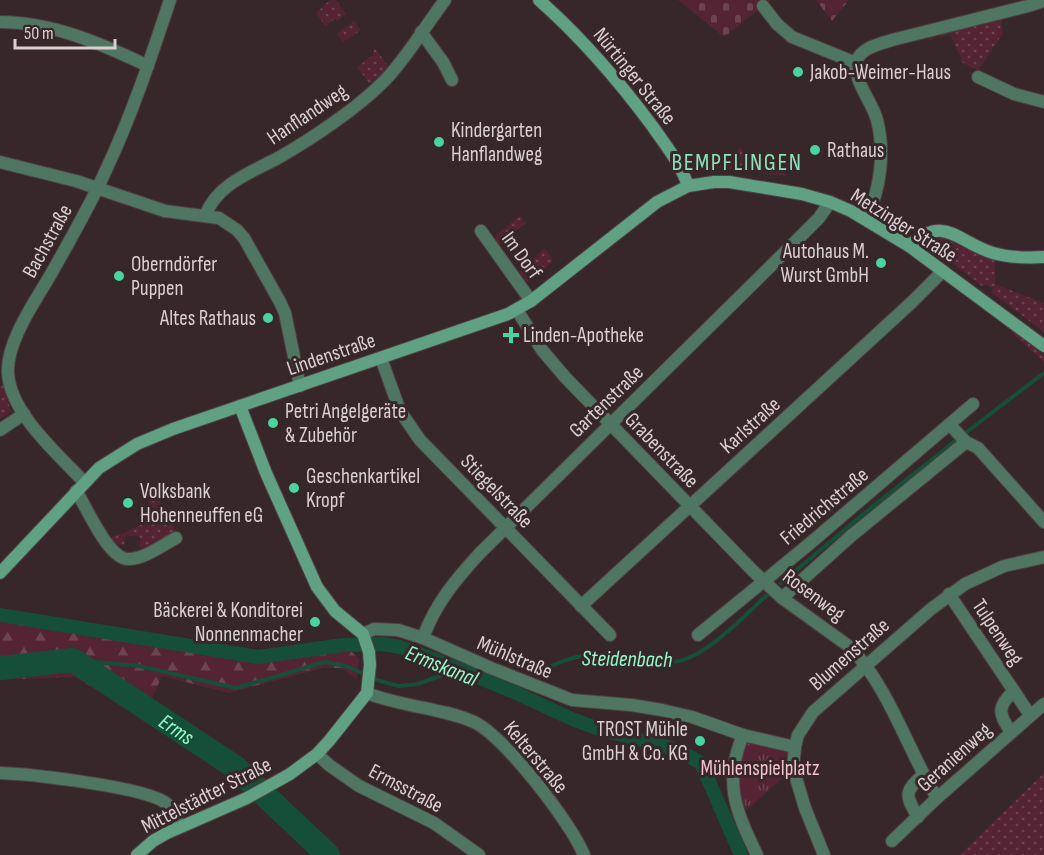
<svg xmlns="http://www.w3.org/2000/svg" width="1044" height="855" viewBox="0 0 1044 855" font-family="'Sofia Sans Condensed',sans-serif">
  <defs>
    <pattern id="grass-dots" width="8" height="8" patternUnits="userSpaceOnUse" patternTransform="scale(1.5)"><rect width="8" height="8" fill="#542434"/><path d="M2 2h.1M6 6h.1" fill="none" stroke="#6c4350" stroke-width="1.8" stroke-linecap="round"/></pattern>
    <pattern id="forest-firs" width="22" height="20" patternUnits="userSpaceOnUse" patternTransform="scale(1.5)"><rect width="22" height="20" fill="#542434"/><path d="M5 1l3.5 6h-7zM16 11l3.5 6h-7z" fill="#6c4350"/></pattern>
    <pattern id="cemetery-stones" width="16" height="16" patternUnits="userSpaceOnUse" patternTransform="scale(1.5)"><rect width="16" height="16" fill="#542434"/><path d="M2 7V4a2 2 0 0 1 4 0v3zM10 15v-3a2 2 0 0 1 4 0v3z" fill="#6c4350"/></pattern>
    <pattern id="park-tufts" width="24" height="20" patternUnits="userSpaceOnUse" patternTransform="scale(1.5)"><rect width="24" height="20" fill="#542434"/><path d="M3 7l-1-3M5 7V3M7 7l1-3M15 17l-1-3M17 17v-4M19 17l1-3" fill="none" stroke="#6c4350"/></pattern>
  </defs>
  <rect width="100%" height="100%" fill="#37262a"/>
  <!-- grass -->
  <g fill="url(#grass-dots)">
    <polygon points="330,0 336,0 346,14 337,21 335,19 325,26 316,13"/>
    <polygon points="1001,17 1003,33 978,71 960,61 962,60 950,34 941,37 939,35 930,40 927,35"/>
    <polygon points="354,21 361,30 343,42 337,34"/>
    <polygon points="374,47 389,67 372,83 369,83 357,67 373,55"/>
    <path d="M740 147C749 168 761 161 778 164L786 176 714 167 733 155Z"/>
    <polygon points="520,215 526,223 498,245 495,238 497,235"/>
    <polygon points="941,237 995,261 995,284 1044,303 1044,332 992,293 993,289 986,285 982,286 934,249 932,241 934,239"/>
    <polygon points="545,248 553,261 529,282 524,281 518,273"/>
    <polygon points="1013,330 1044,356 1044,362 1012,333 1011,331"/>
    <polygon points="3,383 11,412 0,419 0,387"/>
    <polygon points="155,491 176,532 145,548 139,547 140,537 126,535 124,545 115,544 112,537 119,534 120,535 156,517 146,496"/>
    <polygon points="1044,773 1044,855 959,855"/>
  </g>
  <!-- forest -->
  <polygon fill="url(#forest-firs)" points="0,620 255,661 349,649 359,659 357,679 341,668 323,668 229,693 162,676 143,718 75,677 0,680"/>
  <!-- cemetery -->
  <g fill="url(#cemetery-stones)">
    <polygon points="678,0 771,0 724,37"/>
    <polygon points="816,0 849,0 832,21"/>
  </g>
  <!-- park -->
  <path fill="url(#park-tufts)" d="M745 741 789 750 785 776 743 813C735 784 738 769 745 741Z"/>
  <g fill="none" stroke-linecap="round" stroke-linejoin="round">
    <!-- stream -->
    <g stroke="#164f39" stroke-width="4">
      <polyline points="964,434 1044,373"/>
      <polyline points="781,583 867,511 955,441"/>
      <polyline points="73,660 139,666 236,688 325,662 346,666 380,681 399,686 418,684 459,669"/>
      <path d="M540 672C566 658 584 652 615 656 622 656 630 660 637 661 650 664 666 664 679 661 709 654 744 616 767 595"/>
    </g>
    <!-- canal -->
    <polyline stroke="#164f39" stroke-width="14" points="0,615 258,657 343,645 382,644 400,647 444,663 514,692 572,719 599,729 661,745 680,751 701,763 741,855"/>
    <!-- river -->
    <path stroke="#164f39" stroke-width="24" id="s1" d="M0 668 73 660 235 767 328 855"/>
    <!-- street casing -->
    <g stroke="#514145" stroke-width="14">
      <g id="street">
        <polyline points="763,6 777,24 792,37 856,63"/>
        <path d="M0 22C52 22 102 44 148 66"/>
        <polyline points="421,32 443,62 452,80"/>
        <polyline points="978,77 1014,94 1044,102"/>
        <polyline points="0,162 76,181 165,211 219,218 237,230 244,238 280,302 285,313 300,386"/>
        <path d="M205 216C217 184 250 173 278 158 313 138 361 106 388 77 409 54 426 25 445 0"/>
        <path d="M866 218C881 190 885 151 877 120 873 103 850 76 857 60 862 47 881 44 892 40L1028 6 1044 1"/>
        <polyline points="481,231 531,301"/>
        <path d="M517 310 542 350 565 377 753 571 782 598 850 647C890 689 907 749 937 798"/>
        <polyline points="381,358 400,411 420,440 610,635"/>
        <polyline points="950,425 966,442 978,448 1044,522"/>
        <polyline points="0,430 24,414"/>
        <path d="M84 482C58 454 10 413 8 373 6 342 36 300 51 274 70 240 90 206 106 170 132 115 151 57 170 0"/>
        <path d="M76 491C87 507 108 560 129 559 144 559 163 545 176 538"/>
        <polyline points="949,594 1030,715"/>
        <polyline points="782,598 851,536 966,442"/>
        <polyline points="581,606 912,302 943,271"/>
        <polyline points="363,634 374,629 398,630 423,638 491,668 572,700 631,705 662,710 692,717 743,735 795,747"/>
        <polyline points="698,635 808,545 973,404"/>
        <path d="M423 638C435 604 456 579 480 553L786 251 819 218 830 202"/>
        <path d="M367 693C401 707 440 707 474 722 504 736 571 823 584 855"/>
        <path d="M1011 732C999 715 996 707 1014 691"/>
        <path d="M743 735C723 783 736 811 757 855"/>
        <polyline points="317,754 329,765 359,786 434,823 479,855"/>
        <path d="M0 773C30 774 145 787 166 803 173 808 176 819 180 827"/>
        <path d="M918 817C905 795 904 792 923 775"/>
        <polyline points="892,841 937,798 1044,704"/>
        <polyline points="824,855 805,808 793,768 795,747 798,735 813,712 931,609 965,584 1004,566 1044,557"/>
      </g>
    </g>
    <!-- secondary casing -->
    <g stroke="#514145" stroke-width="14">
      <g id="secondary">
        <path d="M539 0C582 38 619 81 653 127 666 146 681 164 688 186"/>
        <path d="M909 246C944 213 957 242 993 253 1010 258 1027 258 1044 257"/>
        <polyline points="0,573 99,468 137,444 173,429 508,314 531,301 657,202 688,186 714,182 729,182 802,194 830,202 851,211 909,246 1044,346"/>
        <polyline points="137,855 153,841 167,833 247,798 290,774 317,754 329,741 367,693 370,665 369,652 363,634 335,611 317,587 266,473 240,406"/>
      </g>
    </g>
    <!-- street -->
    <use href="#street" stroke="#4f7663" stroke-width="12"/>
    <!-- secondary -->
    <use href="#secondary" stroke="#60a083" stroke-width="12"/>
  </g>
  <!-- markers -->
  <g fill="#47d49e" stroke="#37262a" stroke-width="2">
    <circle cx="798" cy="72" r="6"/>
    <circle cx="439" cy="142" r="6"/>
    <circle cx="815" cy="150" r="6"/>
    <circle cx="881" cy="263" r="6"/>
    <circle cx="119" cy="276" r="6"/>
    <circle cx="268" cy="318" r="6"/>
    <path d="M508 326h6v6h6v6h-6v6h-6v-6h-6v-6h6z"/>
    <circle cx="273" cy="423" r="6"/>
    <circle cx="294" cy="488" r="6"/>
    <circle cx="128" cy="503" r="6"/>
    <circle cx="315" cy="622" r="6"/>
    <circle cx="700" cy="741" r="6"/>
  </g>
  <g text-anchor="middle" stroke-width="6" stroke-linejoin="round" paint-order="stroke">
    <!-- poi labels -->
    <g font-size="21" fill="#dacfd1" stroke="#37262a" text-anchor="start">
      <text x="810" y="79">Jakob-Weimer-Haus</text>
      <text x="451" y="137">Kindergarten<tspan x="451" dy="24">Hanflandweg</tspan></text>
      <text x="827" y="157">Rathaus</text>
      <text x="869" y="258" text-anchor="end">Autohaus M.<tspan x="869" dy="24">Wurst GmbH</tspan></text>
      <text x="131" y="271">Oberndörfer<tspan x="131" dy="24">Puppen</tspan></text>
      <text x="256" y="325" text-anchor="end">Altes Rathaus</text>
      <text x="523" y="342">Linden-Apotheke</text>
      <text x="285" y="418">Petri Angelgeräte<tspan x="285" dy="24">&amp; Zubehör</tspan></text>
      <text x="306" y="483">Geschenkartikel<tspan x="306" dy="24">Kropf</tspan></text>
      <text x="140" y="498">Volksbank<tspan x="140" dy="24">Hohenneuffen eG</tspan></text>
      <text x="303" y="617" text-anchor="end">Bäckerei &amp; Konditorei<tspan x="303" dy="24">Nonnenmacher</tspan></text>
      <text x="688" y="736" text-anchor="end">TROST Mühle<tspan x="688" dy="24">GmbH &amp; Co. KG</tspan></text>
    </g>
    <!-- street labels -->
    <g font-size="21" fill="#dacfd1" stroke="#37262a">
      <text transform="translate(635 76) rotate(51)" y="7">Nürtinger Straße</text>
      <text transform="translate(307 114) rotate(-34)" y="7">Hanflandweg</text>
      <text transform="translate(904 225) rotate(32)" y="7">Metzinger Straße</text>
      <text transform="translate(47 241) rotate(-61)" y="7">Bachstraße</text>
      <text transform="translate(522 255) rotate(54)" y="7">Im Dorf</text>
      <text transform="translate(331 354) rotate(-19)" y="7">Lindenstraße</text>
      <text transform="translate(606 401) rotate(-44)" y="7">Gartenstraße</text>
      <text transform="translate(750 425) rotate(-42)" y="7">Karlstraße</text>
      <text transform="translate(662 450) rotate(46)" y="7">Grabenstraße</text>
      <text transform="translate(497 491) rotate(46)" y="7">Stiegelstraße</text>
      <text transform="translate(824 506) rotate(-40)" y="7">Friedrichstraße</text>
      <text transform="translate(814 595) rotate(37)" y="7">Rosenweg</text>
      <text transform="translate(998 632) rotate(56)" y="7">Tulpenweg</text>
      <text transform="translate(849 654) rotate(-41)" y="7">Blumenstraße</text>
      <text transform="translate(515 657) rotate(23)" y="7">Mühlstraße</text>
      <text transform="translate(536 757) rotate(50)" y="7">Kelterstraße</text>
      <text transform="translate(954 757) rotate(-42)" y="7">Geranienweg</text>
      <text transform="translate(406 788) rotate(28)" y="7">Ermsstraße</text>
      <text transform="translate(206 795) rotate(-27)" y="7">Mittelstädter Straße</text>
    </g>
    <!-- park labels -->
    <g font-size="21" fill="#f2c1ce" stroke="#37262a">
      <text x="760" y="775">Mühlenspielplatz</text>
    </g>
    <!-- water labels -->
    <g font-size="22" font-style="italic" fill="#92facc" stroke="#37262a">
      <text transform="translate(627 658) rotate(1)" y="8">Steidenbach</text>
      <text transform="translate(442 665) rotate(22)" y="8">Ermskanal</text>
      <text dy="8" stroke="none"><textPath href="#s1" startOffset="198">Erms</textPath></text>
    </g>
    <!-- quarter labels -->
    <g font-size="24" letter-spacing="1.5" fill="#8de2bb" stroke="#37262a">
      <text x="737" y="170">BEMPFLINGEN</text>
    </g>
  </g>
  <!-- scale -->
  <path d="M15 39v9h100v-9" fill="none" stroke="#dacfd1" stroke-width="3"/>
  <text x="24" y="39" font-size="18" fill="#dacfd1" stroke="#37262a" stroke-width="4.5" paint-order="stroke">50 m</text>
</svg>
